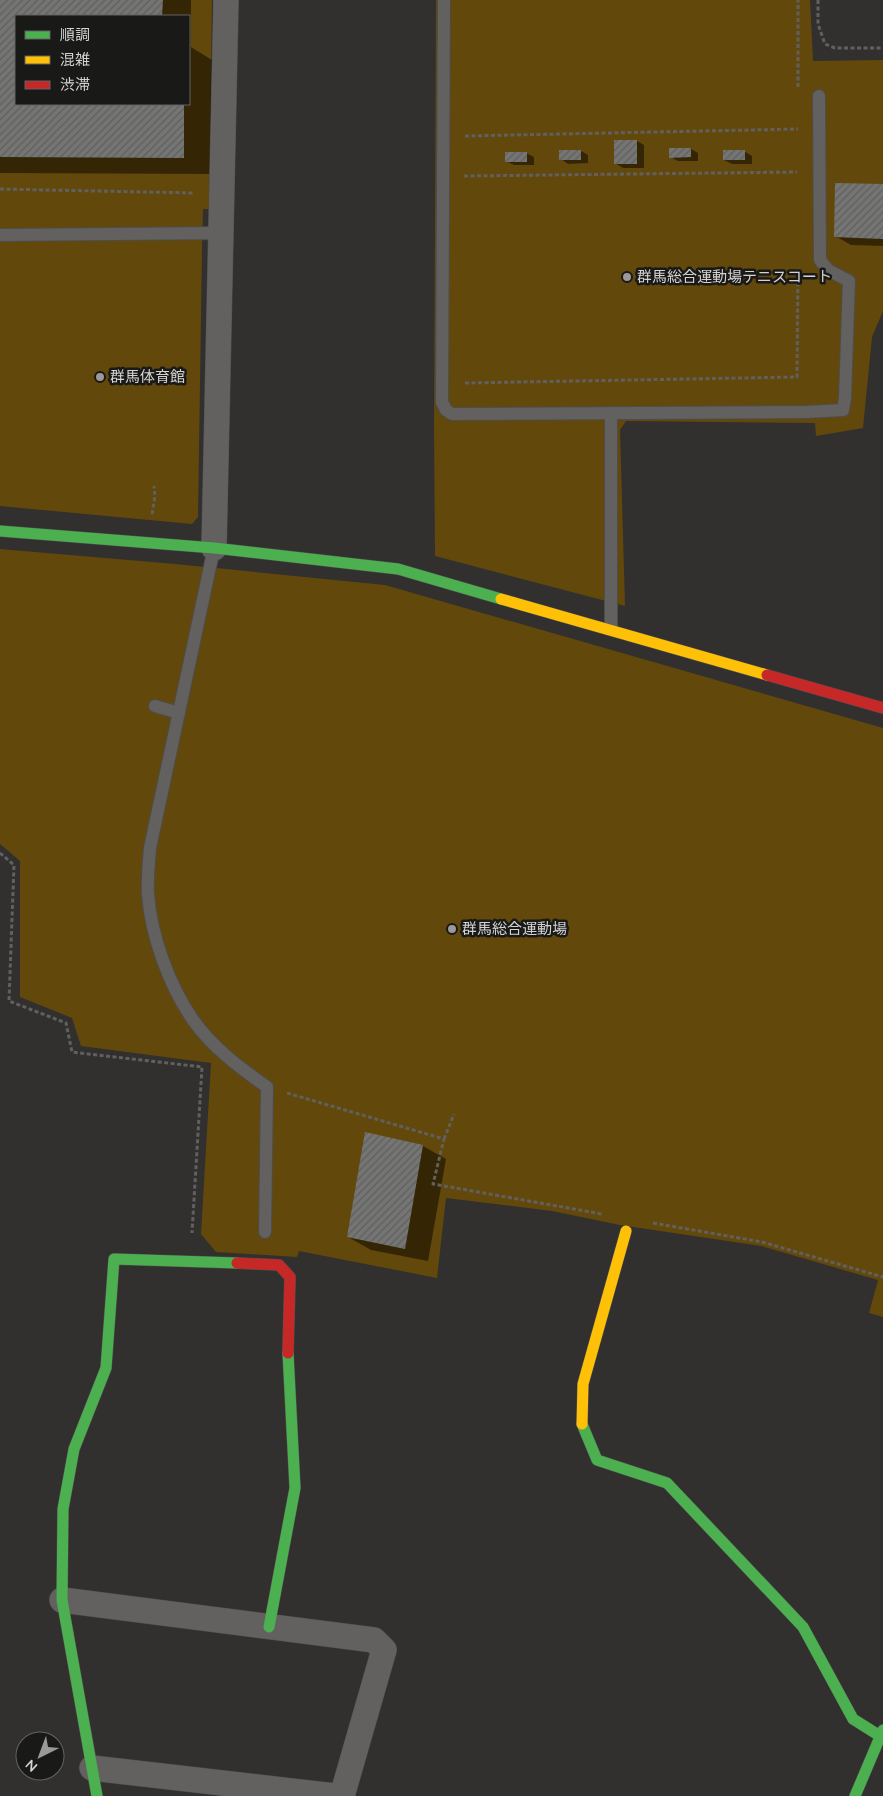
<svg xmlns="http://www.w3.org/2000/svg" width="883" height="1796" viewBox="0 0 883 1796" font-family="Quicksand,'Noto Sans JP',sans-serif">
  <defs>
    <pattern id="building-hatch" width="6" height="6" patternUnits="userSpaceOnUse" patternTransform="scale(1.25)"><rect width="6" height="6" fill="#757574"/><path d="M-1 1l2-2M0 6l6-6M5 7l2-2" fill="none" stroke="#605f5f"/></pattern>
  </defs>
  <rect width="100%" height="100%" fill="#31302f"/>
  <!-- pitch -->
  <g fill="#63480b" fill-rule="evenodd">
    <path d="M0 0H212L209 209H203L202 248 198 517 192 524 0 506ZM16 16H189V104H16Z"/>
    <polygon points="436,0 810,0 813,61 883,60 883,311 872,337 863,428 816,436 815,423 626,421 620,430 625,606 435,556 434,424"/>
    <polygon points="0,549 175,564 385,585 883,728 883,1317 869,1313 878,1280 761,1246 620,1225 552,1211 446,1198 437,1278 299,1251 297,1257 216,1252 201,1234 211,1063 81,1046 72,1018 20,997 20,861 0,844"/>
  </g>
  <!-- shadow -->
  <g fill="#0007" fill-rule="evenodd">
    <path d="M0 0H191V47L212 60V174L0 173ZM16 16H189V104H16Z"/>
    <polygon points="637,141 644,145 644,168 623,168 615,163"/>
    <polygon points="691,149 698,153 698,161 678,161 670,157"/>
    <polygon points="581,151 588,155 588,163 568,164 561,159"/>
    <polygon points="744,151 752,156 752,164 732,164 724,160"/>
    <polygon points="526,153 534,157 534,165 514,165 506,161"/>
    <polygon points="883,185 883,246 851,245 835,236"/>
    <polygon points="366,1133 423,1146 446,1159 428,1261 371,1250 348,1237"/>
  </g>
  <!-- building -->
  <g fill="url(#building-hatch)">
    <polygon points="0,0 163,0 162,16 16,16 16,104 184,104 184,158 0,157"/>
    <rect x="614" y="140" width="23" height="24"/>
    <polygon points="669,148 691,148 691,157 669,158"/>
    <rect x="559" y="150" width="22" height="10"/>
    <rect x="723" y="150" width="22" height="10"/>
    <rect x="505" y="152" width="22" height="10"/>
    <polygon points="835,183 883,184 883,239 834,237"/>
    <polygon points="365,1132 423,1145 405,1249 347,1237"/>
  </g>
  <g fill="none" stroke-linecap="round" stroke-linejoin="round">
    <!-- lane casing -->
    <g stroke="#4e4d4c" stroke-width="14">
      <g id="lane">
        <polyline points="444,0 442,402 446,410 452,414 806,412 843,410 845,398 849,281 828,270 820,260 819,96"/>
        <polyline points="0,235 222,233"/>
        <path d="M214 548 150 848C149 863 147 879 148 894 151 936 169 985 193 1020 212 1047 240 1068 267 1087L265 1232"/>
        <polyline points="611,629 611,413"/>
        <polyline points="155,706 179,713"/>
      </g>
    </g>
    <!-- street casing -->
    <g stroke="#4e4d4c" stroke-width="26">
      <g id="street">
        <polyline points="214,548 226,0"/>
        <polyline points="62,1600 374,1640 384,1650 342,1796"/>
        <polyline points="92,1768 335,1796"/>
      </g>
    </g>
    <!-- fast casing -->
    <g stroke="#4e4d4c" stroke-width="12">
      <g id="fast">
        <polyline points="0,531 214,548 398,569 501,599"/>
        <polyline points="582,1424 597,1460 667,1483 803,1627 853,1719 880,1736"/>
        <polyline points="269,1627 295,1488 288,1353"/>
        <polyline points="97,1796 62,1600 63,1509 74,1449 106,1368 114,1259 237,1263"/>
        <polyline points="855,1796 883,1730"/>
      </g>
    </g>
    <!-- slow casing -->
    <g stroke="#4e4d4c" stroke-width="12">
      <g id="slow">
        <polyline points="501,599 767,675"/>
        <polyline points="582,1424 583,1384 626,1231"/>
      </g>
    </g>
    <!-- jam casing -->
    <g stroke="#4e4d4c" stroke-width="12">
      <g id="jam">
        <polyline points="767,675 883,708"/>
        <polyline points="237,1263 279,1265 290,1277 288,1353"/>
      </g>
    </g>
    <!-- path -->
    <g stroke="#61605f" stroke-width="3" stroke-dasharray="4 2.5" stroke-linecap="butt">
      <polyline points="818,0 818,24 825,44 835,48 883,48"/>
      <polyline points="798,87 798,0"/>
      <polyline points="465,136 798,129"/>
      <polyline points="464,176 797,172"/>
      <polyline points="0,189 194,193"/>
      <polyline points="465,383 797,377 798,268"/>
      <polyline points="152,514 155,496 154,486"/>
      <polyline points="0,853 14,865 9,1001 66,1023 72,1052 202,1067 192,1233"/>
      <polyline points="287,1093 444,1139 433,1184 602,1214"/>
      <polyline points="444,1139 454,1114"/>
      <polyline points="653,1223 762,1242 883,1277"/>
    </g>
    <!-- lane -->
    <use href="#lane" stroke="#626160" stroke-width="12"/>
    <!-- street -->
    <use href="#street" stroke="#626160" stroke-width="25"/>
    <!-- fast -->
    <use href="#fast" stroke="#4caf50" stroke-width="11"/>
    <!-- slow -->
    <use href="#slow" stroke="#ffc107" stroke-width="11"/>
    <!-- jam -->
    <use href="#jam" stroke="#c62828" stroke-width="11"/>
  </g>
  <!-- markers -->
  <g fill="#9b9a98" stroke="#191918" stroke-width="2">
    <circle cx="627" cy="277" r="5"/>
    <circle cx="100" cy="377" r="5"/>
    <circle cx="452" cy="929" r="5"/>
  </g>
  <g text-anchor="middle" stroke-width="5" stroke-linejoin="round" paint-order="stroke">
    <!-- poi labels -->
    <g font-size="15" fill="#d4d3d1" stroke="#191918" text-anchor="start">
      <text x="637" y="282">群馬総合運動場テニスコート</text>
      <text x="110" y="382">群馬体育館</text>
      <text x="462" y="934">群馬総合運動場</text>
    </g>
  </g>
  <!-- legend -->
  <rect x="15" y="15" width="175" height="90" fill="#191918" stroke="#646362"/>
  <rect x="25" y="31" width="25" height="8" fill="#4caf50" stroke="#646362"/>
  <text x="60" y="40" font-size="15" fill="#d4d3d1">順調</text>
  <rect x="25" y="56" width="25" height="8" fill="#ffc107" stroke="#646362"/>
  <text x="60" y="65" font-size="15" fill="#d4d3d1">混雑</text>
  <rect x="25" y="81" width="25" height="8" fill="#c62828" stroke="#646362"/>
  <text x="60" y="90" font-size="15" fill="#d4d3d1">渋滞</text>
  <!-- north arrow -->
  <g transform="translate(40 1756) rotate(222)"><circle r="24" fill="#191918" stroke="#646362"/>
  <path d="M0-4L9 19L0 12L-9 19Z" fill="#9b9a98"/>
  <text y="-8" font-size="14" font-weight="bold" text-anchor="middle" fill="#d4d3d1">N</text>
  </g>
</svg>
